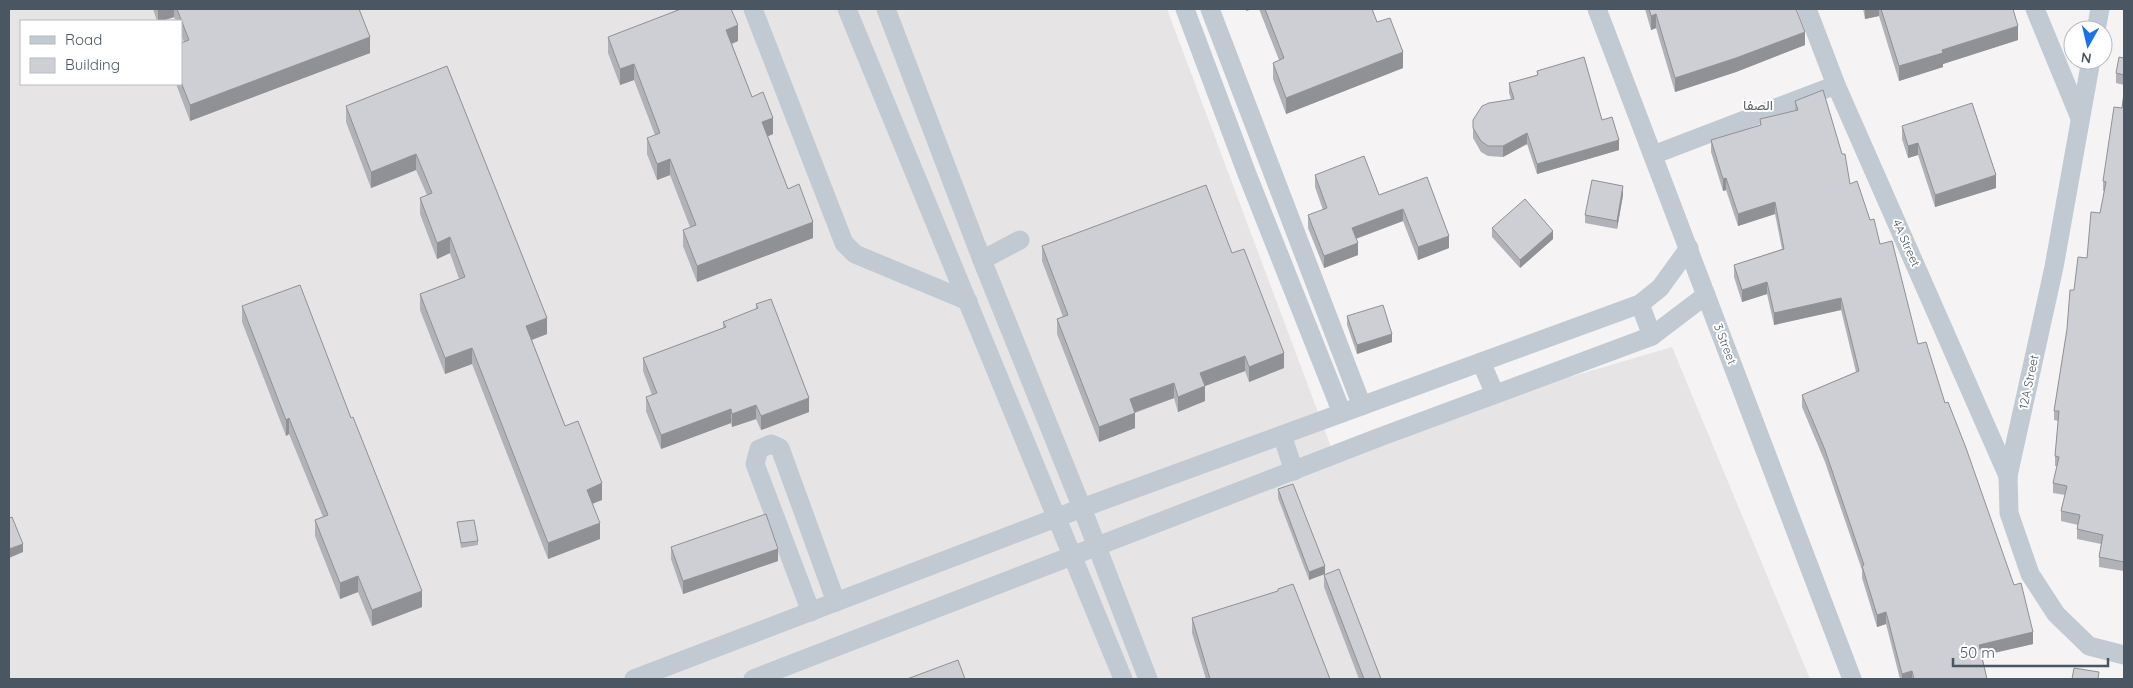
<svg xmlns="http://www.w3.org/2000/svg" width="2133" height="688" viewBox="0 0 2133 688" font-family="Quicksand,Vazirmatn,sans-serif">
  <rect width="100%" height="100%" fill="#f5f3f3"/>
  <!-- education -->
  <path fill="#e6e4e5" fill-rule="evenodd" d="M9 9H1167L1331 447 1672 347 1810 679H9ZM21 21H181V84H21Z"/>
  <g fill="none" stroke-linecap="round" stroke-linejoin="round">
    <!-- minor -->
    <g stroke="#c1cad2" stroke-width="19">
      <polyline points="753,9 844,243 855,254 968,301"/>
      <polyline points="847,9 1123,679"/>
      <polyline points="886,9 982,260 1082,508 1148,679"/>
      <polyline points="1185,9 1247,174 1342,413"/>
      <polyline points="1210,9 1362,406"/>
      <polyline points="1597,9 1852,679"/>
      <polyline points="1807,9 1836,85 2008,476"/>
      <polyline points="2035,9 2080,118"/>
      <polyline points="2096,30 2100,9"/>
      <polyline points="2091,60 2054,267 2008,476 2009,513 2030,574 2056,614 2089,646 2124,655"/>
      <polyline points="1653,155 1836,85"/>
      <polyline points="982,260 1020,240"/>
      <polyline points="1640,304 1652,336"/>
      <polyline points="1481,362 1495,394"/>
      <polyline points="1282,435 1294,471"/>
      <polyline points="811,612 755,464 759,449 771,444 780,448 836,602"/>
      <polyline points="634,679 1082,508 1640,304 1660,288 1689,248"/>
      <polyline points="753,679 1380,437 1652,336 1706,295"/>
    </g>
  </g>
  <!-- wall -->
  <g fill="#b0b2b7">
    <polygon points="153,9 359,9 370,53 190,121 176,84 181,84 181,43 184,42 181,35 181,21 176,21 174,17 162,21 157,21"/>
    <polygon points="1259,9 1372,9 1377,22 1403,68 1286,114 1273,79 1273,63 1279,60"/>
    <polygon points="1645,9 1796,9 1805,45 1736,72 1675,92 1656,28 1651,30"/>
    <polygon points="1863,9 2013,9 2018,40 1943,64 1943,67 1899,81 1879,16 1865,19"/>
    <polygon points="608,37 738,41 732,44 752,97 773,134 768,136 788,189 813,238 697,282 683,246 683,230 690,227 670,175 657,180 647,154 647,138 655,135 634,80 620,85 608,53"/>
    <polygon points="2124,58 2124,85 2116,83 2116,73"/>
    <polygon points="447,66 547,334 532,340 565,426 602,500 592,503 600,539 548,559 472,364 445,374 420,310 420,294 459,279 450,253 437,259 420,214 420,198 427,195 416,170 371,188 346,122 346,106"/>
    <polygon points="1537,71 1602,120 1619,150 1537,174 1527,144 1503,157 1488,156 1481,152 1473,138 1473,120 1511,99 1509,93 1509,83 1537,75"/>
    <polygon points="2124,93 2124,571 2099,567 2099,557 2101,544 2077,539 2077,529 2078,525 2061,521 2061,511 2065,495 2053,493 2053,483 2057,466 2055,466 2055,456 2058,421 2054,420 2054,411 2074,290 2087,258 2100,213 2105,191 2103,191 2103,181 2122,108"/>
    <polygon points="1795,101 1850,184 1870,220 1880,244 1918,344 1945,403 2033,644 1982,656 1987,679 1900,679 1886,624 1877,627 1862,578 1862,570 1825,462 1802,407 1802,395 1856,372 1841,310 1774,325 1767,294 1742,302 1734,277 1734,265 1782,249 1775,214 1738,226 1726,190 1723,191 1711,152 1711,140 1760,125 1760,119 1795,111"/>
    <polygon points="1902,126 1996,188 1935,207 1918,155 1908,158 1902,139"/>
    <polygon points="1315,175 1379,195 1427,177 1449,248 1418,260 1403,221 1356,239 1358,255 1324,268 1308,228 1308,215 1323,210 1315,187"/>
    <polygon points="1623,195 1617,229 1585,223 1585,215"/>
    <polygon points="1492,228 1553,239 1520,268 1492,237"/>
    <polygon points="1042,246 1232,253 1284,368 1249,382 1245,371 1205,386 1205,401 1178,412 1174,398 1135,413 1135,428 1099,442 1057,334 1057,319 1063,317 1042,261"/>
    <polygon points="756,304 809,412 761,430 756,419 732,427 731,423 661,449 646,411 646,397 652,395 643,371 643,358 723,328 723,322 756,309"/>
    <polygon points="242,306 422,607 372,626 358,592 340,599 315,536 315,520 323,517 289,434 286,436 242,322"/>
    <polygon points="1347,316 1392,342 1357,354 1347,325"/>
    <polygon points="1278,489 1325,566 1309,580 1278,498"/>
    <polygon points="457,522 478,541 478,545 461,548"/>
    <polygon points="671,547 778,561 683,594 671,559"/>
    <polygon points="1324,575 1381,679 1359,679 1324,587"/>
    <polygon points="1278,589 1330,679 1206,679 1192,633 1192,618 1278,591"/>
  </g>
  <!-- shaded-wall -->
  <g fill="#909195">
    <polygon points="158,9 174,9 174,17 162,21 158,21"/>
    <polygon points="1246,9 1253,9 1246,11"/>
    <polygon points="1865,9 1879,9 1879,16 1865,19"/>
    <polygon points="1656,14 1656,28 1651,30 1651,16"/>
    <polygon points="738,25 738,41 726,46 726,30"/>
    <polygon points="2018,26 2018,40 1943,64 1943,67 1899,81 1899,66 1942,50"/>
    <polygon points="1805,32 1805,45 1736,72 1675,92 1675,78"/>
    <polygon points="370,37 370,53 190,121 190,105"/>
    <polygon points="1403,52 1403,68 1286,114 1286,98"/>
    <polygon points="634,64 634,80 620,85 620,69"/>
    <polygon points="773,118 773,134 762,139 762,122"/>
    <polygon points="1527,133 1527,144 1503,157 1503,146"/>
    <polygon points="1619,140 1619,150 1537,174 1537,164"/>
    <polygon points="1918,143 1918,155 1908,158 1908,146"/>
    <polygon points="416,154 416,170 371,188 371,172"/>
    <polygon points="670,159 670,175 657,180 657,164"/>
    <polygon points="1996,175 1996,188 1935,207 1935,195"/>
    <polygon points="1726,178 1726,190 1723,191 1723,179"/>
    <polygon points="1623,186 1623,195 1617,229 1617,221"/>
    <polygon points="1775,202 1775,214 1738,226 1738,214"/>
    <polygon points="1403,209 1403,221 1352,240 1352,228"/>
    <polygon points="813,222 813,238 697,282 697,266"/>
    <polygon points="1553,231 1553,239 1520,268 1520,260"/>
    <polygon points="1449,236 1449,248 1418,260 1418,247"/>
    <polygon points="450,237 450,253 437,259 437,243"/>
    <polygon points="1358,243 1358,255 1324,268 1324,256"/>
    <polygon points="1767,282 1767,294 1742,302 1742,290"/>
    <polygon points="1841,298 1841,310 1774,325 1774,313"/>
    <polygon points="547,318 547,334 526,342 526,326"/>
    <polygon points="1392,334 1392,342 1357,354 1357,345"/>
    <polygon points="472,348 472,364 445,374 445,358"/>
    <polygon points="1284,353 1284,368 1249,382 1249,367"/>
    <polygon points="1245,356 1245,371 1205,386 1205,401 1178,412 1178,397 1200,373"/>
    <polygon points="1174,383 1174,398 1130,414 1130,399"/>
    <polygon points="809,398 809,412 761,430 761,416"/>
    <polygon points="756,405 756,419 732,427 732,414"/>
    <polygon points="731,409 731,423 661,449 661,435"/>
    <polygon points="1135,413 1135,428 1099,442 1099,427"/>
    <polygon points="289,418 289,434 286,436 286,420"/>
    <polygon points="602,483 602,500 587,506 587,490"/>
    <polygon points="600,523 600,539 548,559 548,543"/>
    <polygon points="23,544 23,552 9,558 9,549"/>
    <polygon points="778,549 778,561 683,594 683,581"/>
    <polygon points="1325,566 1325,574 1309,580 1309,572"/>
    <polygon points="358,576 358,592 340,599 340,583"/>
    <polygon points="422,591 422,607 372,626 372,610"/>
    <polygon points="1886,612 1886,624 1877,627 1877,615"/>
    <polygon points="2033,632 2033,644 1979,656 1979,645"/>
    <polygon points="1912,671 1912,679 1902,679 1902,674"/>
  </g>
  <!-- building -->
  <g fill="#cdcfd5" stroke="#909195">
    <polygon points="177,9 359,9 370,37 190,105 181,82 181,43 189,40"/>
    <polygon points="681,9 731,9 738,25 726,30 752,97 763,92 773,118 762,122 788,189 799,184 813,222 697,266 683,230 696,225 670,159 657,164 647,138 660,133 634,64 620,69 608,37"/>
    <polygon points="1265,9 1372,9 1377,22 1390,18 1403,52 1286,98 1273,63 1284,58"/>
    <polygon points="1649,9 1796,9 1805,32 1736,58 1675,78 1656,14 1651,16"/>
    <polygon points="1881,9 2013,9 2018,26 1942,50 1943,53 1899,66"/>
    <polygon points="1584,57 1602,120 1612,117 1619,140 1537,164 1527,133 1503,146 1488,146 1481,141 1473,128 1473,120 1482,106 1489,103 1514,99 1509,83 1538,75 1537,71"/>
    <polygon points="2119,57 2124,58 2124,75 2116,73"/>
    <polygon points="447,66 547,318 526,326 565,426 578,421 602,483 587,490 600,523 548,543 472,348 445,358 420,294 465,277 450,237 437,243 420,198 432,193 416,154 371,172 346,106"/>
    <polygon points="1823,90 1842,154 1845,154 1850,184 1857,181 1870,220 1874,219 1880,244 1892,241 1918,344 1926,342 1945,403 1948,402 1966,448 2014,585 2021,583 2033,632 1979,645 1987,679 1914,679 1912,671 1902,674 1886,612 1877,615 1862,566 1864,565 1825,450 1802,395 1859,371 1841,298 1774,313 1767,282 1742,290 1734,265 1784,249 1775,202 1738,214 1726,178 1723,179 1711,140 1761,125 1760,119 1798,110 1795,101"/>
    <polygon points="2124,93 2124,562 2099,557 2103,535 2077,529 2080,515 2061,511 2067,486 2053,483 2059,457 2055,456 2059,411 2054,411 2067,329 2070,290 2074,290 2078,257 2087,258 2091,212 2100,213 2106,182 2103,181 2114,107 2122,108"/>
    <polygon points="1972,103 1996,175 1935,195 1918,143 1908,146 1902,126"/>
    <polygon points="1364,156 1379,195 1427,177 1449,236 1418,247 1403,209 1352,228 1358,243 1324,256 1308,215 1327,208 1315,175"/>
    <polygon points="1592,180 1623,186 1617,221 1585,215"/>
    <polygon points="1206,185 1232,253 1244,249 1284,353 1249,367 1245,356 1200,373 1205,386 1178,397 1174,383 1130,399 1135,413 1099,427 1057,319 1068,315 1042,246"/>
    <polygon points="1525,199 1553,231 1520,260 1492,228"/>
    <polygon points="300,285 351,418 353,417 422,591 372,610 358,576 340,583 315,520 328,515 289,418 286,420 242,306"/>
    <polygon points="771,299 809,398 761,416 756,405 732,414 731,409 661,435 646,397 657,393 643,358 726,327 723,322 758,308 756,304"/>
    <polygon points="1383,305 1392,334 1357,345 1347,316"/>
    <polygon points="1293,484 1325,566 1309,572 1278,489"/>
    <polygon points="766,514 778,549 683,581 671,547"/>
    <polygon points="12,517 23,544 9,549 9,518"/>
    <polygon points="474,520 478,541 461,543 457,522"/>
    <polygon points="1339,569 1381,679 1364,679 1324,575"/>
    <polygon points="1293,584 1330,679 1210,679 1192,618 1278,591 1278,589"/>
    <polygon points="958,660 965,679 907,679"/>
    <polygon points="2074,668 2099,672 2098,679 2072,679"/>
  </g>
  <g text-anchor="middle" stroke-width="4" stroke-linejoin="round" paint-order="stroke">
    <!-- street labels -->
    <g font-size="12" fill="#4a5661" stroke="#fff">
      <text transform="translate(1906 243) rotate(66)" y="4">4A Street</text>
      <text transform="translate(1725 344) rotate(69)" y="4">3 Street</text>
      <text transform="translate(2029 382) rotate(-78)" y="4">12A Street</text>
    </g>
    <!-- neighbourhood labels -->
    <g font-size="14" fill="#5f6368" stroke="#fff">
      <text x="1758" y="110">الصفا</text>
    </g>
  </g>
  <!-- border -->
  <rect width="2133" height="688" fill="none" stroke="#4a5661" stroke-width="20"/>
  <!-- legend -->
  <rect x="20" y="20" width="162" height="65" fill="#ffffff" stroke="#b7bbc0"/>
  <rect x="30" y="36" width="25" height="8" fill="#c1cad2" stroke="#b7bbc0"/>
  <text x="65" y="45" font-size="15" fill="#4a5661">Road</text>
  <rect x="30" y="58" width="25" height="15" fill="#cdcfd5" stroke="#b7bbc0"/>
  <text x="65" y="70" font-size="15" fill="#4a5661">Building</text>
  <!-- north arrow -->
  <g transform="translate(2088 45) rotate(188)"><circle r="24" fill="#ffffff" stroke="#b7bbc0"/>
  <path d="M0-4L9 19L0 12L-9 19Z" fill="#1a73e8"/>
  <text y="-8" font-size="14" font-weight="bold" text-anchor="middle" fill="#4a5661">N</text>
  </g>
  <!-- scale -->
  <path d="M1953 658v8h155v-8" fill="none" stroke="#4a5661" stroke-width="2.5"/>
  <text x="1960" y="658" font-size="15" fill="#4a5661" stroke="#ffffff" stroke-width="4" paint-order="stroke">50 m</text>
</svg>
